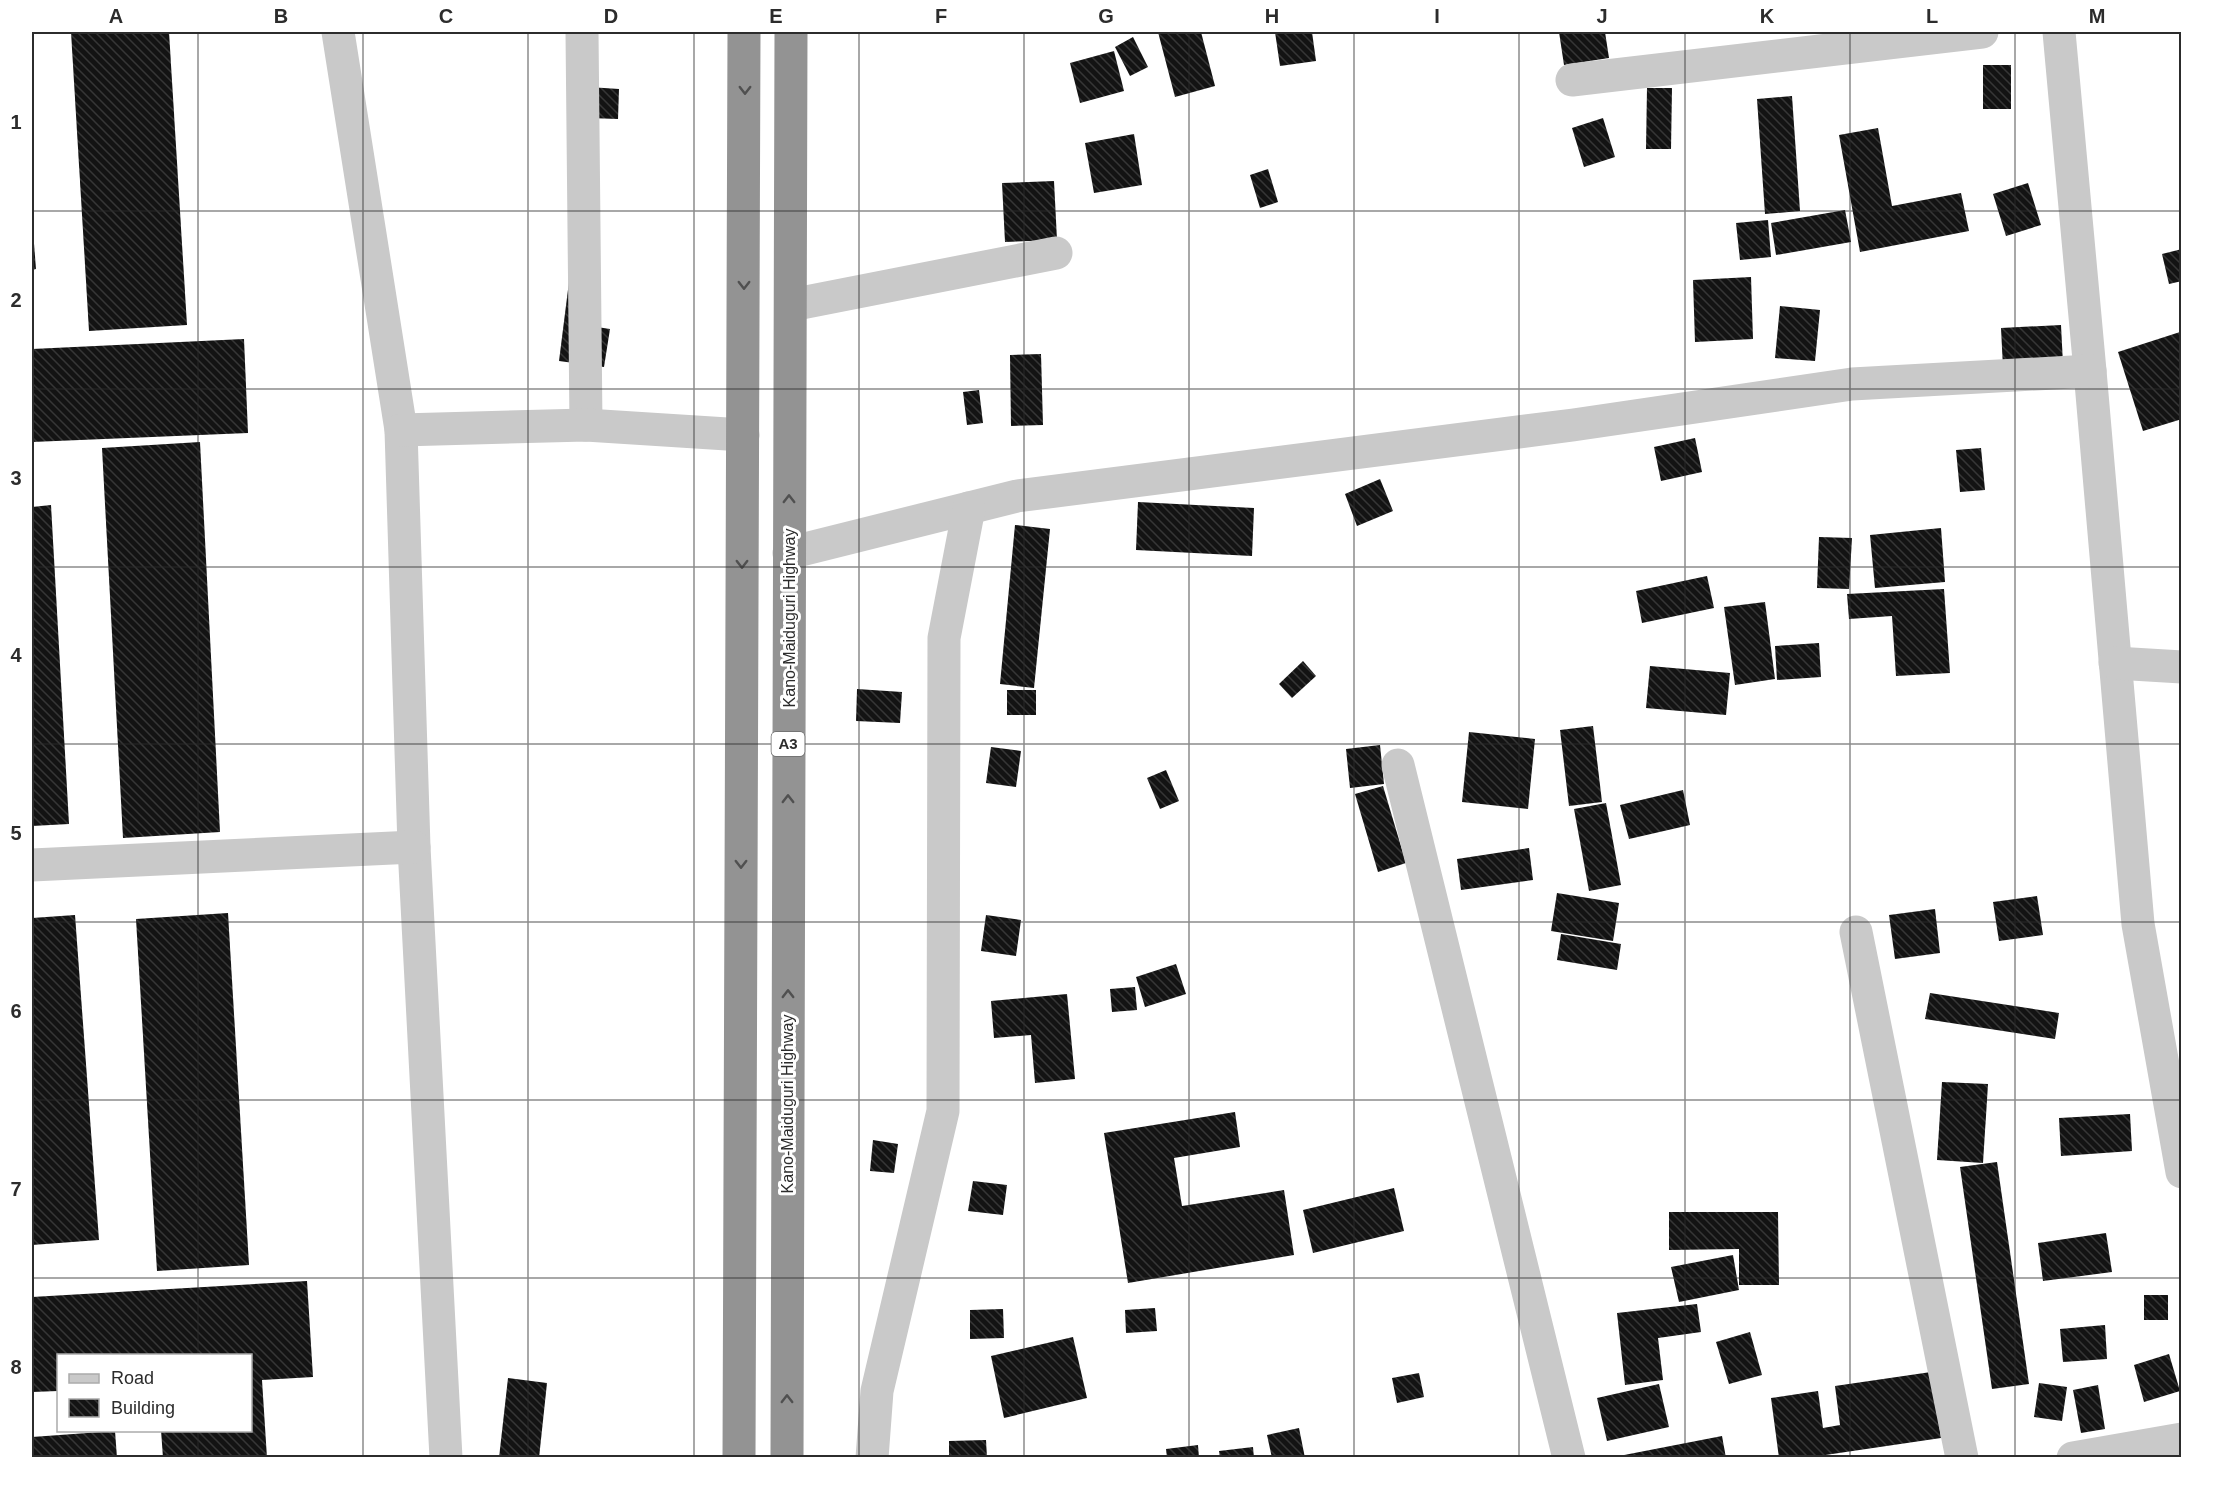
<svg xmlns="http://www.w3.org/2000/svg" width="2213" height="1489" viewBox="0 0 2213 1489" font-family="Helvetica,sans-serif">
  <defs>
    <pattern id="building-back-hatch" width="6" height="6" patternUnits="userSpaceOnUse" patternTransform="scale(1.5)"><rect width="6" height="6" fill="#131313"/><path d="M-1 5l2 2M0 0l6 6M5-1l2 2" fill="none" stroke="#363636"/></pattern>
  </defs>
  <rect width="100%" height="100%" fill="#fff"/>
  <!-- building -->
  <g fill="url(#building-back-hatch)">
    <polygon points="71,32 169,32 187,325 89,331"/>
    <polygon points="1158,32 1201,32 1215,86 1175,97"/>
    <polygon points="1275,32 1312,32 1316,61 1280,66"/>
    <polygon points="1559,32 1605,32 1609,58 1564,65"/>
    <polygon points="1133,37 1148,67 1130,76 1115,47"/>
    <polygon points="1114,51 1124,91 1080,103 1070,63"/>
    <rect x="1983" y="65" width="28" height="44"/>
    <polygon points="589,87 619,89 618,119 588,118"/>
    <polygon points="1647,88 1672,88 1671,149 1646,149"/>
    <polygon points="1792,96 1800,211 1765,214 1757,99"/>
    <polygon points="1603,118 1615,157 1584,167 1572,128"/>
    <polygon points="1878,128 1892,206 1961,193 1969,231 1860,252 1839,135"/>
    <polygon points="1134,134 1142,185 1094,193 1085,143"/>
    <polygon points="1268,169 1278,202 1260,208 1250,175"/>
    <polygon points="1054,181 1057,240 1005,242 1002,183"/>
    <polygon points="2028,183 2041,225 2006,236 1993,194"/>
    <polygon points="1845,210 1851,242 1776,255 1771,223"/>
    <polygon points="1768,220 1771,257 1740,260 1736,223"/>
    <polygon points="32,231 33,231 36,269 32,270"/>
    <polygon points="2182,249 2182,281 2169,284 2162,254"/>
    <polygon points="573,250 584,325 610,329 604,367 559,361"/>
    <polygon points="1751,277 1753,339 1695,342 1693,280"/>
    <polygon points="1780,306 1820,310 1815,361 1775,358"/>
    <polygon points="2061,325 2063,364 2003,368 2001,328"/>
    <polygon points="2180,332 2182,419 2143,431 2118,352"/>
    <polygon points="244,339 248,433 32,442 32,349"/>
    <polygon points="1041,354 1043,425 1011,426 1010,355"/>
    <polygon points="979,390 983,423 967,425 963,392"/>
    <polygon points="1695,438 1702,472 1661,481 1654,447"/>
    <polygon points="200,442 220,832 123,838 102,448"/>
    <polygon points="1981,448 1985,490 1960,492 1956,450"/>
    <polygon points="1380,479 1393,511 1357,526 1345,494"/>
    <polygon points="1138,502 1254,508 1252,556 1136,550"/>
    <polygon points="51,505 69,824 32,826 32,507"/>
    <polygon points="1015,525 1050,529 1034,688 1000,684"/>
    <polygon points="1941,528 1945,582 1875,588 1870,535"/>
    <polygon points="1819,537 1852,538 1849,589 1817,588"/>
    <polygon points="1707,576 1714,608 1642,623 1636,591"/>
    <polygon points="1944,589 1950,673 1896,676 1892,616 1849,619 1847,594"/>
    <polygon points="1765,602 1775,679 1735,685 1724,607"/>
    <polygon points="1819,643 1821,677 1777,680 1775,646"/>
    <polygon points="1303,661 1316,676 1292,698 1279,684"/>
    <polygon points="1650,666 1730,673 1726,715 1646,708"/>
    <polygon points="857,689 902,692 900,723 856,721"/>
    <rect x="1007" y="690" width="29" height="25"/>
    <polygon points="1593,726 1602,802 1569,806 1560,730"/>
    <polygon points="1469,732 1535,739 1528,809 1462,802"/>
    <polygon points="1380,745 1384,784 1350,788 1346,749"/>
    <polygon points="991,747 1021,751 1016,787 986,783"/>
    <polygon points="1166,770 1179,801 1160,809 1147,778"/>
    <polygon points="1383,786 1406,863 1378,872 1355,794"/>
    <polygon points="1683,790 1690,825 1629,839 1620,805"/>
    <polygon points="1606,803 1621,885 1589,891 1574,809"/>
    <polygon points="1529,848 1533,880 1461,890 1457,859"/>
    <polygon points="1557,893 1619,903 1613,941 1551,931"/>
    <polygon points="2037,896 2043,935 1999,941 1993,902"/>
    <polygon points="1935,909 1940,953 1895,959 1889,915"/>
    <polygon points="228,913 249,1265 157,1271 136,919"/>
    <polygon points="75,915 99,1240 32,1245 32,918"/>
    <polygon points="986,915 1021,920 1016,956 981,951"/>
    <polygon points="1561,934 1621,944 1617,970 1557,960"/>
    <polygon points="1176,964 1186,994 1145,1007 1136,977"/>
    <polygon points="1135,987 1137,1010 1112,1012 1110,989"/>
    <polygon points="1930,993 2059,1013 2055,1039 1925,1019"/>
    <polygon points="1067,994 1075,1079 1035,1083 1031,1035 994,1038 991,1001"/>
    <polygon points="1942,1082 1988,1084 1983,1163 1937,1160"/>
    <polygon points="1235,1112 1240,1147 1174,1158 1182,1206 1284,1190 1294,1255 1128,1283 1104,1133"/>
    <polygon points="2130,1114 2132,1151 2061,1156 2059,1118"/>
    <polygon points="873,1140 898,1144 894,1173 870,1171"/>
    <polygon points="1997,1162 2029,1384 1992,1389 1960,1167"/>
    <polygon points="973,1181 1007,1185 1003,1215 968,1211"/>
    <polygon points="1394,1188 1404,1231 1313,1253 1303,1210"/>
    <polygon points="1669,1212 1778,1212 1779,1285 1739,1285 1739,1249 1669,1250"/>
    <polygon points="2106,1233 2112,1272 2043,1281 2038,1243"/>
    <polygon points="1733,1255 1739,1290 1679,1302 1671,1267"/>
    <polygon points="307,1281 313,1377 262,1380 267,1458 163,1458 161,1430 250,1430 250,1356 58,1356 58,1391 32,1392 32,1297"/>
    <rect x="2144" y="1295" width="24" height="25"/>
    <polygon points="1697,1304 1701,1332 1658,1338 1663,1380 1625,1385 1617,1313"/>
    <polygon points="1155,1308 1157,1331 1126,1333 1125,1310"/>
    <polygon points="1003,1309 1004,1338 970,1339 970,1310"/>
    <polygon points="2105,1325 2107,1359 2063,1362 2060,1329"/>
    <polygon points="1750,1332 1762,1375 1729,1384 1716,1342"/>
    <polygon points="1073,1337 1087,1398 1004,1418 991,1356"/>
    <polygon points="2169,1354 2180,1391 2144,1402 2134,1365"/>
    <polygon points="1931,1372 1941,1438 1805,1458 1779,1458 1771,1398 1818,1391 1823,1428 1840,1425 1835,1386"/>
    <polygon points="1419,1373 1424,1397 1397,1403 1392,1378"/>
    <polygon points="508,1378 547,1383 539,1458 499,1458"/>
    <polygon points="2039,1383 2067,1387 2062,1421 2034,1417"/>
    <polygon points="1659,1384 1669,1427 1607,1441 1597,1398"/>
    <polygon points="2098,1385 2105,1429 2081,1433 2073,1390"/>
    <polygon points="1299,1428 1305,1458 1272,1458 1267,1435"/>
    <polygon points="115,1431 117,1458 32,1458 32,1437"/>
    <polygon points="1722,1436 1726,1458 1619,1458 1619,1456"/>
    <polygon points="986,1440 987,1458 949,1458 949,1441"/>
    <polygon points="1198,1445 1199,1458 1167,1458 1166,1449"/>
    <polygon points="1253,1447 1254,1458 1220,1458 1219,1451"/>
  </g>
  <g fill="none" stroke-linecap="round" stroke-linejoin="round">
    <!-- minor -->
    <g stroke="#c9c9c9" stroke-width="33">
      <polyline points="338,32 401,430 414,847 446,1458"/>
      <polyline points="582,32 586,425"/>
      <polyline points="2059,32 2090,371 2138,924 2182,1172"/>
      <polyline points="1572,80 1982,32"/>
      <polyline points="791,305 1056,253"/>
      <polyline points="401,430 586,425 743,435"/>
      <polyline points="789,553 1017,496 1573,425 1852,384 2090,371"/>
      <polyline points="2115,663 2182,667"/>
      <polyline points="1398,765 1569,1458"/>
      <polyline points="32,865 414,847"/>
      <polyline points="1856,932 1962,1458"/>
      <polyline points="872,1458 877,1391 943,1111 944,638 969,508"/>
      <polyline points="2073,1458 2182,1439"/>
    </g>
    <!-- highway -->
    <g stroke="#939393" stroke-width="33">
      <polyline points="739,1458 744,32"/>
      <polyline points="787,1458 791,32"/>
    </g>
  </g>
  <!-- one-way arrows -->
  <defs><path id="oneway-chevron" d="M-2-3.5L2.5 0L-2 3.5" fill="none" stroke-width="1.6" stroke-linecap="round" stroke-linejoin="round" transform="scale(1.5)"/></defs>
  <g stroke="#505050">
    <use href="#oneway-chevron" transform="translate(745 90) rotate(90)"/>
    <use href="#oneway-chevron" transform="translate(744 285) rotate(90)"/>
    <use href="#oneway-chevron" transform="translate(789 499) rotate(-90)"/>
    <use href="#oneway-chevron" transform="translate(742 564) rotate(90)"/>
    <use href="#oneway-chevron" transform="translate(788 799) rotate(-90)"/>
    <use href="#oneway-chevron" transform="translate(741 864) rotate(90)"/>
    <use href="#oneway-chevron" transform="translate(788 994) rotate(-90)"/>
    <use href="#oneway-chevron" transform="translate(787 1399) rotate(-90)"/>
  </g>
  <!-- grid -->
  <path fill="none" stroke="#2c2c2c" stroke-width="1.5" stroke-opacity="0.55" d="M198 32V1356M363 32V1458M528 32V1458M694 32V1458M859 32V1458M1024 32V1458M1189 32V1458M1354 32V1458M1519 32V1458M1685 32V1458M1850 32V1458M2015 32V1458M32 211H2182M32 389H2182M32 567H2182M32 744H2182M32 922H2182M32 1100H2182M32 1278H2182M198 1430V1458"/>
  <g text-anchor="middle" stroke-width="6" stroke-linejoin="round" paint-order="stroke">
    <!-- shield labels -->
    <rect fill="#fff" stroke="#6b6b6b" stroke-width="1.5" x="771.5" y="732" width="33" height="24" rx="4.5"/>
    <g font-size="15" font-weight="bold" fill="#2c2c2c">
      <text x="788" y="749">A3</text>
    </g>
    <!-- street labels -->
    <g font-size="16" fill="#2c2c2c" stroke="#fff">
      <text transform="translate(789 618) rotate(-90)" y="6">Kano-Maiduguri Highway</text>
      <text transform="translate(787 1104) rotate(-90)" y="6">Kano-Maiduguri Highway</text>
    </g>
  </g>
  <!-- border -->
  <rect width="2213" height="1489" fill="none" stroke="#ffffff" stroke-width="66"/>
  <!-- legend -->
  <rect x="57" y="1354" width="195" height="78" fill="#ffffff" stroke="#ababab" stroke-width="1.5"/>
  <rect x="69" y="1374" width="30" height="9" fill="#c9c9c9" stroke="#ababab" stroke-width="1.5"/>
  <text x="111" y="1384" font-size="18" fill="#2c2c2c">Road</text>
  <rect x="69" y="1399" width="30" height="18" fill="url(#building-back-hatch)" stroke="#ababab" stroke-width="1.5"/>
  <text x="111" y="1414" font-size="18" fill="#2c2c2c">Building</text>
  <rect x="33" y="33" width="2147" height="1423" fill="none" stroke="#2c2c2c" stroke-width="2"/>
  <g font-size="20" text-anchor="middle" font-weight="bold" fill="#2c2c2c">
    <text x="116" y="23">A</text>
    <text x="281" y="23">B</text>
    <text x="446" y="23">C</text>
    <text x="611" y="23">D</text>
    <text x="776" y="23">E</text>
    <text x="941" y="23">F</text>
    <text x="1106" y="23">G</text>
    <text x="1272" y="23">H</text>
    <text x="1437" y="23">I</text>
    <text x="1602" y="23">J</text>
    <text x="1767" y="23">K</text>
    <text x="1932" y="23">L</text>
    <text x="2097" y="23">M</text>
    <text x="16" y="129">1</text>
    <text x="16" y="307">2</text>
    <text x="16" y="485">3</text>
    <text x="16" y="662">4</text>
    <text x="16" y="840">5</text>
    <text x="16" y="1018">6</text>
    <text x="16" y="1196">7</text>
    <text x="16" y="1374">8</text>
  </g>
</svg>
